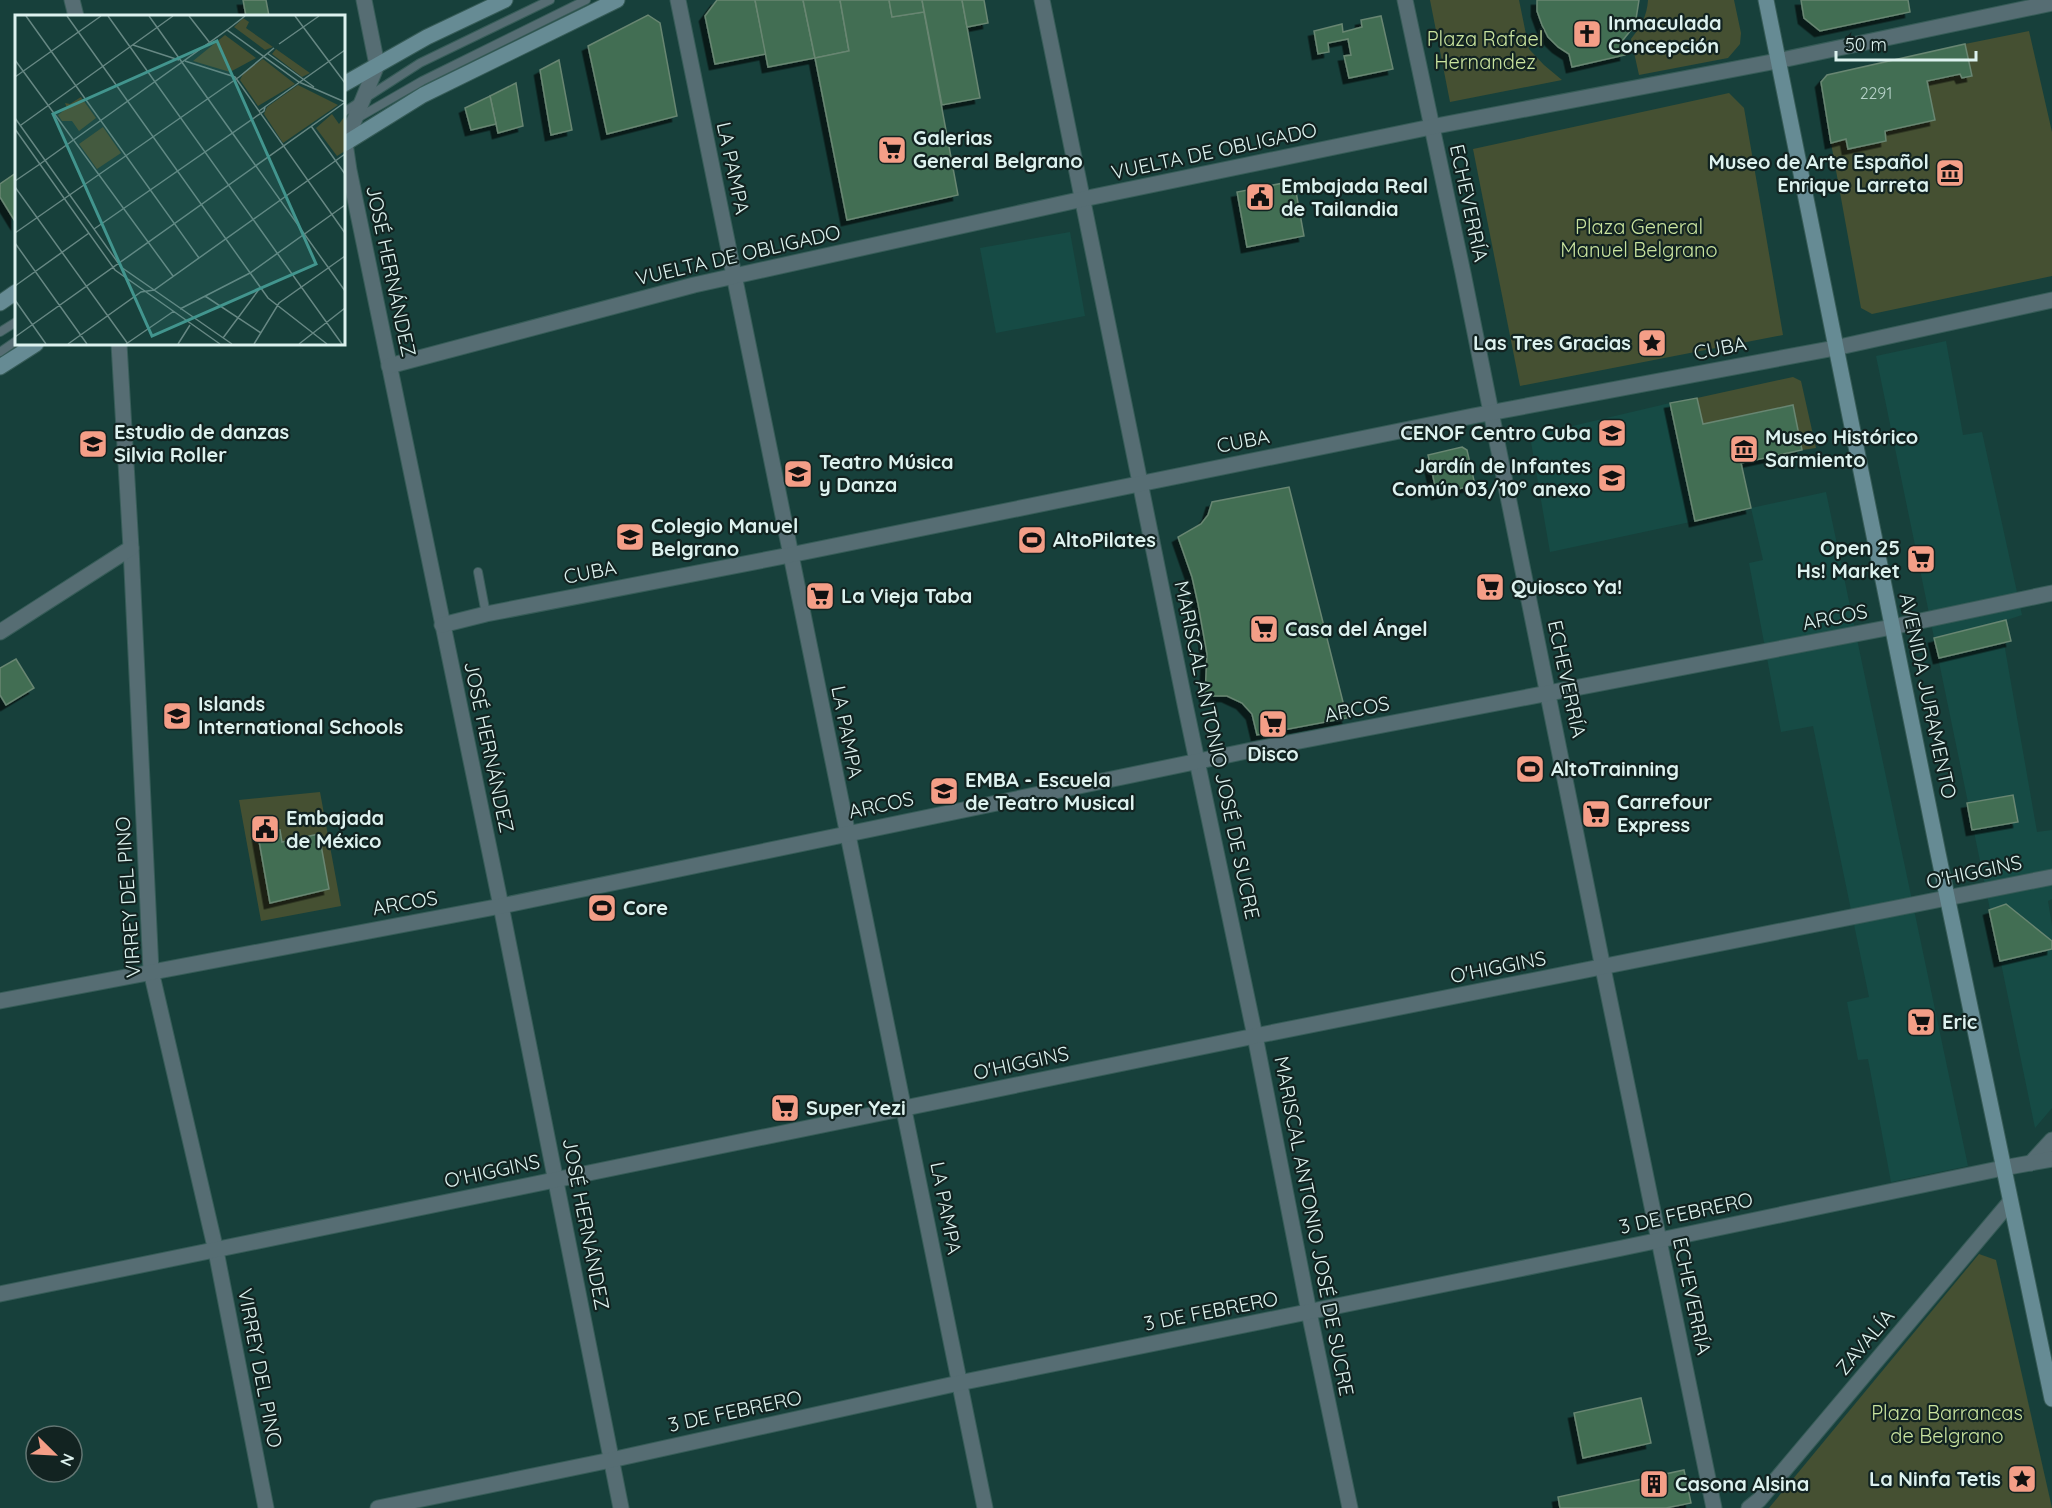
<svg xmlns="http://www.w3.org/2000/svg" width="2052" height="1508" viewBox="0 0 2052 1508" font-family="Quicksand,sans-serif">
  <defs>
    <filter id="shadow"><feDropShadow dx="-5.5" dy="5.5" stdDeviation="0" flood-color="#0009"/></filter>
  </defs>
  <rect width="100%" height="100%" fill="#17403b"/>
  <!-- built -->
  <g fill="#164b45">
    <polygon points="1070,232 1085,316 996,333 980,248"/>
    <polygon points="1946,341 1963,435 1982,432 2022,615 2007,620 2011,641 2004,643 2037,832 2052,830 2052,899 2048,901 2052,926 2052,1108 2035,1128 1876,356"/>
    <polygon points="1670,403 1695,521 1550,552 1530,436"/>
    <polygon points="1826,492 1968,1166 1891,1182 1868,1059 1858,1060 1847,1002 1869,997 1813,726 1781,732 1749,563 1763,560 1751,508"/>
  </g>
  <!-- green -->
  <g fill="#455032" fill-rule="evenodd">
    <polygon points="1430,0 1519,0 1529,49 1544,65 1562,80 1450,102"/>
    <path d="M1648 0H1734L1741 33 1740 44 1728 58 1639 75 1631 39C1641 26 1647 16 1648 0Z"/>
    <polygon points="2029,31 2052,132 2052,276 1872,314 1861,308 1831,143 1846,139 1848,149 1886,141 1885,131 1927,81 1960,74 1962,78 1972,76 1965,44"/>
    <polygon points="1729,93 1744,108 1783,335 1520,386 1473,149"/>
    <polygon points="1793,377 1801,381 1816,448 1802,450 1792,405 1703,424 1697,398"/>
    <path d="M320 792 341 906 261 921 239 800ZM280 830 282 842 319 834 329 889 270 902 258 835Z"/>
    <polygon points="1979,1254 1996,1260 2052,1508 1769,1508"/>
  </g>
  <!-- building -->
  <g fill="#436e52" stroke="#688672" stroke-width="1.5" filter="url(#shadow)">
    <polygon points="243,0 266,0 269,16 246,16"/>
    <polygon points="717,0 755,0 766,54 715,64 705,16"/>
    <polygon points="755,0 803,0 815,58 768,67"/>
    <polygon points="803,0 840,0 849,51 815,58"/>
    <polygon points="840,0 889,0 892,17 924,12 958,195 847,220 815,58 849,51"/>
    <polygon points="889,0 922,0 924,12 892,17"/>
    <polygon points="922,0 962,0 980,98 942,105"/>
    <polygon points="962,0 984,0 988,23 967,27"/>
    <polygon points="1537,0 1639,0 1636,19 1631,30 1623,40 1625,55 1572,67 1569,54 1558,47 1548,37 1542,25 1537,11"/>
    <polygon points="1801,0 1908,0 1910,12 1820,31 1804,18"/>
    <polygon points="648,15 660,23 677,116 607,134 588,46"/>
    <polygon points="1381,16 1393,69 1349,78 1344,56 1351,55 1348,39 1328,43 1329,52 1318,54 1314,31 1342,24 1343,32 1362,27 1361,20"/>
    <polygon points="1965,44 1972,76 1962,78 1960,74 1927,81 1935,120 1885,131 1886,141 1848,149 1846,139 1831,143 1821,82 1827,75"/>
    <polygon points="559,60 572,130 551,135 540,70"/>
    <polygon points="516,83 523,126 498,133 490,96"/>
    <polygon points="490,96 496,124 471,130 465,108"/>
    <polygon points="16,173 16,223 0,197 0,184"/>
    <polygon points="1294,181 1304,236 1247,247 1237,192"/>
    <polygon points="1697,398 1703,424 1793,405 1802,450 1741,463 1751,508 1695,521 1670,403"/>
    <polygon points="1462,447 1467,450 1475,485 1437,494 1428,455"/>
    <polygon points="1289,487 1347,718 1257,735 1252,714 1242,703 1227,696 1205,696 1207,654 1198,604 1192,577 1178,537 1201,524 1208,515 1212,502"/>
    <polygon points="2006,620 2011,641 1939,658 1934,638"/>
    <polygon points="16,659 34,688 6,705 0,695 0,668"/>
    <polygon points="2013,795 2018,822 1972,830 1967,803"/>
    <polygon points="280,830 282,842 319,834 329,889 270,903 258,835"/>
    <polygon points="2006,904 2052,941 2052,949 2000,961 1989,910"/>
    <polygon points="1641,1398 1651,1443 1583,1458 1574,1413"/>
    <polygon points="1684,1470 1691,1503 1666,1508 1560,1508 1558,1497"/>
  </g>
  <g fill="none" stroke-linecap="round" stroke-linejoin="round">
    <!-- service casing -->
    <g stroke="#375c58" stroke-width="10">
      <g id="service">
        <polyline points="344,112 420,63 550,0"/>
        <polyline points="356,119 422,81 586,0"/>
        <polyline points="0,332 16,322"/>
        <polyline points="0,352 16,341"/>
        <polyline points="478,572 486,614"/>
      </g>
    </g>
    <!-- minor casing -->
    <g stroke="#375c58" stroke-width="17">
      <g id="minor">
        <polyline points="678,0 985,1508"/>
        <polyline points="1042,0 1185,704 1255,1036 1309,1312 1350,1508"/>
        <polyline points="1405,0 1463,273 1603,968 1714,1508"/>
        <polyline points="377,65 345,143 349,170 501,906 621,1508"/>
        <polyline points="119,344 131,548 151,971 216,1251 266,1508"/>
        <polyline points="389,366 694,285 1083,199 1431,127 1777,61 2052,3"/>
        <polyline points="442,625 486,614 790,555 1473,416 1835,348 2052,300"/>
        <polyline points="0,632 131,548"/>
        <polyline points="0,1001 501,906 1247,751 1892,627 2052,593"/>
        <polyline points="2031,1163 2052,1140"/>
        <polyline points="0,1294 1255,1036 2052,877"/>
        <polyline points="378,1508 611,1460 959,1383 1622,1248 2003,1168 2052,1159"/>
        <polyline points="1749,1508 1759,1500 2010,1202"/>
      </g>
    </g>
    <!-- tertiary casing -->
    <g stroke="#375c58" stroke-width="17">
      <g id="tertiary">
        <polyline points="72,0 76,16"/>
        <polyline points="364,0 377,65"/>
      </g>
    </g>
    <!-- secondary casing -->
    <g stroke="#375c58" stroke-width="17">
      <g id="secondary">
        <polyline points="1766,0 1938,853 2052,1399"/>
        <polyline points="344,84 427,37 505,0"/>
        <polyline points="344,144 423,95 617,0"/>
        <polyline points="0,303 16,292"/>
        <polyline points="0,367 36,344"/>
      </g>
    </g>
    <!-- service -->
    <use href="#service" stroke="#566d73" stroke-width="8"/>
    <!-- minor -->
    <use href="#minor" stroke="#566d73" stroke-width="15"/>
    <!-- tertiary -->
    <use href="#tertiary" stroke="#566d73" stroke-width="15"/>
    <!-- secondary -->
    <use href="#secondary" stroke="#668b94" stroke-width="15"/>
  </g>
  <!-- icons -->
  <defs>
    <g id="church-square" transform="scale(1.5)"><rect x="-9" y="-9" width="18" height="18" rx="4" fill="#f49e87" stroke="#122321"/><path d="M-1.2-6h2.4v3.5h3.3v2.4h-3.3V6h-2.4V-.1h-3.3v-2.4h3.3Z" fill="#111"/></g>
    <g id="supermarket-square" transform="scale(1.5)"><rect x="-9" y="-9" width="18" height="18" rx="4" fill="#f49e87" stroke="#122321"/><path d="M-6-5.5h2.5l.6 2H6L4.5 2H-2.5L-4.4-4H-6ZM-1.5 3.2a1.3 1.3 0 1 0 .1 0ZM3 3.2a1.3 1.3 0 1 0 .1 0Z" fill="#111"/></g>
    <g id="museum-square" transform="scale(1.5)"><rect x="-9" y="-9" width="18" height="18" rx="4" fill="#f49e87" stroke="#122321"/><path d="M0-6L6-3V-2H-6V-3ZM-5-1h2V3h-2ZM-1-1h2V3h-2ZM3-1h2V3H3ZM-6 4H6V6H-6Z" fill="#111"/></g>
    <g id="civic-square" transform="scale(1.5)"><rect x="-9" y="-9" width="18" height="18" rx="4" fill="#f49e87" stroke="#122321"/><path d="M-.6-6.5H3V-4.5H.6V-3L4-1V1h2V6H-6V1h2V-1L-.6-3ZM-1.2 2.5V6h2.4V2.5Z" fill="#111"/></g>
    <g id="sight-square" transform="scale(1.5)"><rect x="-9" y="-9" width="18" height="18" rx="4" fill="#f49e87" stroke="#122321"/><path d="M0-6L1.8-2.2L6-1.7L2.9 1.2L3.7 5.4L0 3.3L-3.7 5.4L-2.9 1.2L-6-1.7L-1.8-2.2Z" fill="#111"/></g>
    <g id="school-square" transform="scale(1.5)"><rect x="-9" y="-9" width="18" height="18" rx="4" fill="#f49e87" stroke="#122321"/><path d="M0-5L7-2L0 1L-7-2ZM-4 1L0 2.5L4 1V4Q0 6-4 4Z" fill="#111"/></g>
    <g id="university-square" transform="scale(1.5)"><rect x="-9" y="-9" width="18" height="18" rx="4" fill="#f49e87" stroke="#122321"/><path d="M0-5L7-2L0 1L-7-2ZM-4 1L0 2.5L4 1V4Q0 6-4 4Z" fill="#111"/></g>
    <g id="stadium-square" transform="scale(1.5)"><rect x="-9" y="-9" width="18" height="18" rx="4" fill="#f49e87" stroke="#122321"/><path d="M0-5a6.5 5 0 1 0 0 10a6.5 5 0 1 0 0-10ZM-3.5-1.8h7v3.6h-7Z" fill="#111"/></g>
    <g id="building-square" transform="scale(1.5)"><rect x="-9" y="-9" width="18" height="18" rx="4" fill="#f49e87" stroke="#122321"/><path d="M-4-6H4V6H1V3H-1V6H-4ZM-2.5-4.3h1.7v1.8h-1.7ZM.8-4.3h1.7v1.8H.8ZM-2.5-1h1.7V.8h-1.7ZM.8-1h1.7V.8H.8Z" fill="#111"/></g>
  </defs>
  <g fill-rule="evenodd">
    <use href="#church-square" x="1587" y="34"/>
    <use href="#supermarket-square" x="892" y="150"/>
    <use href="#museum-square" x="1950" y="173"/>
    <use href="#civic-square" x="1260" y="197"/>
    <use href="#sight-square" x="1652" y="343"/>
    <use href="#school-square" x="1612" y="433"/>
    <use href="#school-square" x="93" y="444"/>
    <use href="#museum-square" x="1744" y="449"/>
    <use href="#university-square" x="798" y="474"/>
    <use href="#school-square" x="1612" y="478"/>
    <use href="#university-square" x="630" y="537"/>
    <use href="#stadium-square" x="1032" y="540"/>
    <use href="#supermarket-square" x="1921" y="559"/>
    <use href="#supermarket-square" x="1490" y="587"/>
    <use href="#supermarket-square" x="820" y="596"/>
    <use href="#supermarket-square" x="1264" y="629"/>
    <use href="#school-square" x="177" y="716"/>
    <use href="#supermarket-square" x="1273" y="724"/>
    <use href="#stadium-square" x="1530" y="769"/>
    <use href="#university-square" x="944" y="791"/>
    <use href="#supermarket-square" x="1596" y="814"/>
    <use href="#civic-square" x="265" y="829"/>
    <use href="#stadium-square" x="602" y="908"/>
    <use href="#supermarket-square" x="1921" y="1022"/>
    <use href="#supermarket-square" x="785" y="1108"/>
    <use href="#sight-square" x="2022" y="1479"/>
    <use href="#building-square" x="1654" y="1484"/>
  </g>
  <g text-anchor="middle" stroke-width="4.5" stroke-linejoin="round" paint-order="stroke">
    <!-- number labels -->
    <g font-size="16" fill="#b6d1c8">
      <text x="1876" y="99">2291</text>
    </g>
    <!-- poi labels -->
    <g font-size="20" font-weight="bold" fill="#ddf2ef" stroke="#122321" text-anchor="start">
      <text x="1608" y="30">Inmaculada<tspan x="1608" dy="23">Concepción</tspan></text>
      <text x="913" y="145">Galerias<tspan x="913" dy="23">General Belgrano</tspan></text>
      <text x="1929" y="169" text-anchor="end">Museo de Arte Español<tspan x="1929" dy="23">Enrique Larreta</tspan></text>
      <text x="1281" y="193">Embajada Real<tspan x="1281" dy="23">de Tailandia</tspan></text>
      <text x="1631" y="350" text-anchor="end">Las Tres Gracias</text>
      <text x="114" y="439">Estudio de danzas<tspan x="114" dy="23">Silvia Roller</tspan></text>
      <text x="1591" y="440" text-anchor="end">CENOF Centro Cuba</text>
      <text x="1765" y="444">Museo Histórico<tspan x="1765" dy="23">Sarmiento</tspan></text>
      <text x="819" y="469">Teatro Música<tspan x="819" dy="23">y Danza</tspan></text>
      <text x="1591" y="473" text-anchor="end">Jardín de Infantes<tspan x="1591" dy="23">Común 03/10° anexo</tspan></text>
      <text x="651" y="533">Colegio Manuel<tspan x="651" dy="23">Belgrano</tspan></text>
      <text x="1053" y="547">AltoPilates</text>
      <text x="1900" y="555" text-anchor="end">Open 25<tspan x="1900" dy="23">Hs! Market</tspan></text>
      <text x="1511" y="594">Quiosco Ya!</text>
      <text x="841" y="603">La Vieja Taba</text>
      <text x="1285" y="636">Casa del Ángel</text>
      <text x="198" y="711">Islands<tspan x="198" dy="23">International Schools</tspan></text>
      <text x="1273" y="761" text-anchor="middle">Disco</text>
      <text x="1551" y="776">AltoTrainning</text>
      <text x="965" y="787">EMBA - Escuela<tspan x="965" dy="23">de Teatro Musical</tspan></text>
      <text x="1617" y="809">Carrefour<tspan x="1617" dy="23">Express</tspan></text>
      <text x="286" y="825">Embajada<tspan x="286" dy="23">de México</tspan></text>
      <text x="623" y="915">Core</text>
      <text x="1942" y="1029">Eric</text>
      <text x="806" y="1115">Super Yezi</text>
      <text x="2001" y="1486" text-anchor="end">La Ninfa Tetis</text>
      <text x="1675" y="1491">Casona Alsina</text>
    </g>
    <!-- park labels -->
    <g font-size="20" fill="#cae49f" stroke="#122321">
      <text x="1485" y="46">Plaza Rafael<tspan x="1485" dy="23">Hernandez</tspan></text>
      <text x="1639" y="234">Plaza General<tspan x="1639" dy="23">Manuel Belgrano</tspan></text>
      <text x="1947" y="1420">Plaza Barrancas<tspan x="1947" dy="23">de Belgrano</tspan></text>
    </g>
    <!-- street labels -->
    <g font-size="20" fill="#ddf2ef" stroke="#122321">
      <text transform="translate(1214 151) rotate(-12)" y="7">VUELTA DE OBLIGADO</text>
      <text transform="translate(733 168) rotate(78)" y="7">LA PAMPA</text>
      <text transform="translate(1469 203) rotate(78)" y="7">ECHEVERRÍA</text>
      <text transform="translate(738 255) rotate(-13)" y="7">VUELTA DE OBLIGADO</text>
      <text transform="translate(391 271) rotate(78)" y="7">JOSÉ HERNÁNDEZ</text>
      <text transform="translate(1720 348) rotate(-11)" y="7">CUBA</text>
      <text transform="translate(1243 441) rotate(-11)" y="7">CUBA</text>
      <text transform="translate(590 572) rotate(-11)" y="7">CUBA</text>
      <text transform="translate(1835 617) rotate(-11)" y="7">ARCOS</text>
      <text transform="translate(1567 679) rotate(78)" y="7">ECHEVERRÍA</text>
      <text transform="translate(1928 696) rotate(78)" y="7">AVENIDA JURAMENTO</text>
      <text transform="translate(1357 709) rotate(-11)" y="7">ARCOS</text>
      <text transform="translate(847 732) rotate(79)" y="7">LA PAMPA</text>
      <text transform="translate(489 747) rotate(78)" y="7">JOSÉ HERNÁNDEZ</text>
      <text transform="translate(1217 750) rotate(78)" y="7">MARISCAL ANTONIO JOSÉ DE SUCRE</text>
      <text transform="translate(881 805) rotate(-12)" y="7">ARCOS</text>
      <text transform="translate(1974 872) rotate(-12)" y="7">O'HIGGINS</text>
      <text transform="translate(128 897) rotate(-94)" y="7">VIRREY DEL PINO</text>
      <text transform="translate(405 903) rotate(-10)" y="7">ARCOS</text>
      <text transform="translate(1498 967) rotate(-11)" y="7">O'HIGGINS</text>
      <text transform="translate(1021 1063) rotate(-12)" y="7">O'HIGGINS</text>
      <text transform="translate(492 1171) rotate(-12)" y="7">O'HIGGINS</text>
      <text transform="translate(946 1208) rotate(79)" y="7">LA PAMPA</text>
      <text transform="translate(1686 1213) rotate(-12)" y="7">3 DE FEBRERO</text>
      <text transform="translate(586 1224) rotate(79)" y="7">JOSÉ HERNÁNDEZ</text>
      <text transform="translate(1314 1226) rotate(79)" y="7">MARISCAL ANTONIO JOSÉ DE SUCRE</text>
      <text transform="translate(1692 1296) rotate(78)" y="7">ECHEVERRÍA</text>
      <text transform="translate(1211 1311) rotate(-11)" y="7">3 DE FEBRERO</text>
      <text transform="translate(1865 1342) rotate(-50)" y="7">ZAVALÍA</text>
      <text transform="translate(260 1368) rotate(79)" y="7">VIRREY DEL PINO</text>
      <text transform="translate(735 1411) rotate(-12)" y="7">3 DE FEBRERO</text>
    </g>
  </g>
  <!-- overview -->
  <g transform="translate(15 15)">
    <rect width="330" height="330" fill="#17403b"/>
    <path d="M228 3 234 7 231 13 258 32 250 35 219 12ZM210 20 241 43 215 57 178 46ZM261 34 295 58 287 62 257 39ZM248 44 280 69 243 91 225 65 229 57ZM283 70 323 90 268 128 249 99 252 92ZM66 82 81 103 64 116 57 106H47L43 100 52 93 50 88 55 89ZM317 99 324 109 330 101V136L322 141 301 113ZM88 112 106 138 82 154 64 129Z" fill="#455032"/>
    <path fill="none" stroke="#668783" stroke-width="1.5" d="M11 1 184 243M52 1 253 283 312 329M93 1 327 329M134 1 330 276M174 1 195 28M280 1 330 68M212 15 230 1M264 29 304 1M118 30 164 45M252 38 299 72M0 45 158 261M170 46 220 62 330 218M0 62 86 1M244 96 330 35M0 103 106 252 217 329M6 110 158 1M296 111 330 159M0 114 100 255 205 329M25 149 212 15 284 67 330 87M0 166 25 149M0 172 113 329M79 214 249 96 250 92M0 218 224 62 259 33M0 228 72 329M0 271 74 218M190 281 246 318M0 285 31 329M165 294 235 258 330 190M0 322 329 88M208 323 245 273M53 329 126 277 139 275 330 139M111 329 159 296M163 329 175 310M239 329 264 288 330 241M284 329 330 293"/>
    <path fill="#42958e" fill-opacity="0.15" stroke="#42958e" stroke-width="3" d="M202 26 301 249 137 321 38 99Z"/>
    <rect width="330" height="330" fill="none" stroke="#ddf2ef" stroke-width="3"/>
  </g>
  <!-- north arrow -->
  <g transform="translate(54 1454) rotate(114)"><circle r="28" fill="#122321" stroke="#637673" stroke-width="1.5"/>
  <path d="M0-4.5L10 22L0 15L-10 22Z" fill="#f49e87"/>
  <text y="-9" font-size="16" font-weight="bold" text-anchor="middle" fill="#ddf2ef">N</text>
  </g>
  <!-- scale -->
  <path d="M1836 51v9h140v-9" fill="none" stroke="#ddf2ef" stroke-width="3"/>
  <text x="1845" y="51" font-size="18" fill="#ddf2ef" stroke="#122321" stroke-width="4.5" paint-order="stroke">50 m</text>
</svg>
